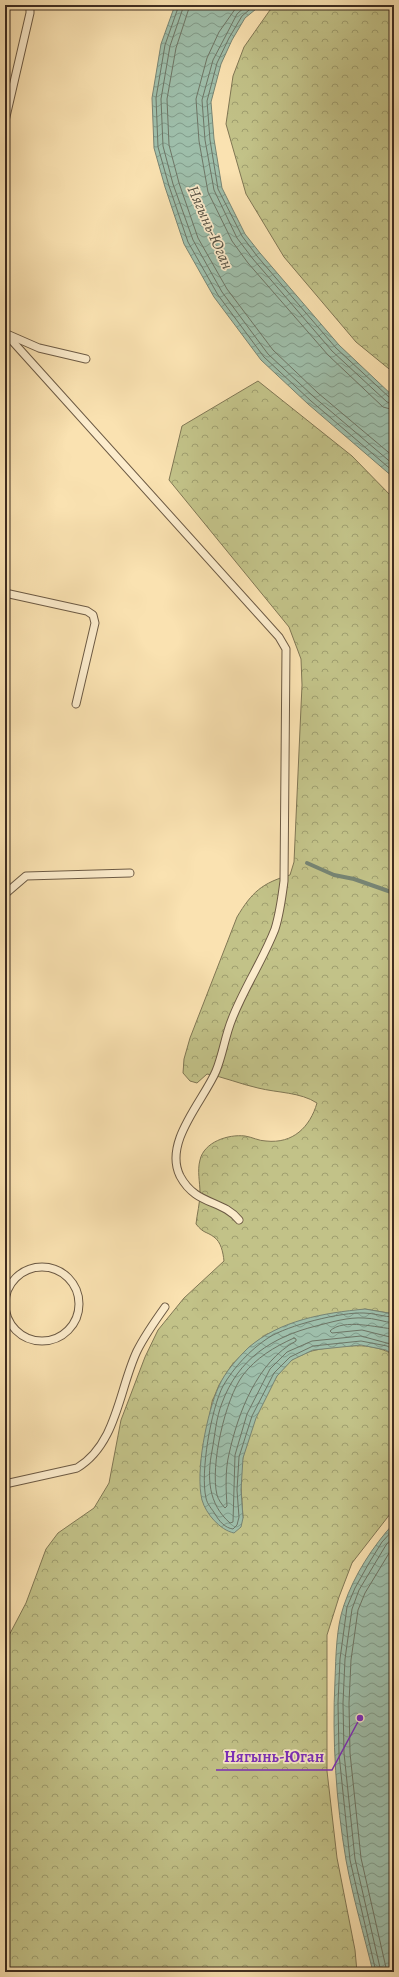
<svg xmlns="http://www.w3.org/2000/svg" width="399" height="1977" viewBox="0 0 399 1977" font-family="Alegreya,serif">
  <defs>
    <pattern id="forest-crowns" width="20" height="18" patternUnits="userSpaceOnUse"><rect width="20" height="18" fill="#c2c288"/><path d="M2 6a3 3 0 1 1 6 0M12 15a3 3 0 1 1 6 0" fill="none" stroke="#9f9e6f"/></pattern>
    <pattern id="water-waves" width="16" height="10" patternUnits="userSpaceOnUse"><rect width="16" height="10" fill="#9ebeaa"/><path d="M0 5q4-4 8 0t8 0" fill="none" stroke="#829b8a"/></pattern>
  </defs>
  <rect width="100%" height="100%" fill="#fae2b1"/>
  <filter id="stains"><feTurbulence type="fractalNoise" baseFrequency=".005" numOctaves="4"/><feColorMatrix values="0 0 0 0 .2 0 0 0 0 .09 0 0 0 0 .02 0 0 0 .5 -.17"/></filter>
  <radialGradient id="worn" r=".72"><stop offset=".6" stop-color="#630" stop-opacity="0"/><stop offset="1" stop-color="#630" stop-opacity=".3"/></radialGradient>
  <!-- forest -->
  <g fill="url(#forest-crowns)" stroke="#807754">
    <polygon points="278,5 394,5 394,373 356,342 284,257 246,194 226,124 233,76 244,47 270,10"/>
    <path d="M258 381 352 456 394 499V1314L365 1309 267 1334 248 1348 231 1366 219 1385 212 1402 200 1467 243 1518C242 1498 239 1476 243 1457 250 1427 267 1379 292 1360 304 1351 320 1349 335 1347 356 1345 375 1344 394 1355V1509L352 1563 339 1597 327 1635V1771L337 1858 355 1950 357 1972H5V1643L26 1603 46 1549 58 1533 94 1508 109 1483 121 1420 145 1357 158 1330 184 1298 224 1261C223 1252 221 1242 214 1237 206 1231 204 1234 196 1224 197 1214 200 1203 200 1193 200 1182 197 1171 200 1160 204 1142 228 1134 245 1136 252 1137 259 1141 266 1141 293 1144 310 1127 317 1103 300 1092 278 1093 258 1088 240 1084 224 1077 207 1074L197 1083 190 1081 183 1073 184 1059 190 1038 237 917C252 892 262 883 290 875L294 862 302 685 301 659 289 627 169 480 182 426Z"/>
  </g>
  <!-- water -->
  <g fill="url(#water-waves)" stroke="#778473">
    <polygon points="175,5 261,5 245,18 232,40 221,64 211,102 214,139 222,188 245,234 260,253 339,345 394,397 394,478 308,404 261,360 214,297 184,244 165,187 154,148 152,98 161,44"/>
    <path d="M365 1309 394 1314V1355L386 1350 361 1345 313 1350 292 1360 277 1376 256 1418 243 1458 241 1490 243 1518 241 1527 234 1533C220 1530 206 1514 202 1500 195 1472 207 1412 219 1386 225 1372 237 1359 248 1348 280 1320 324 1313 365 1309Z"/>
    <path d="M394 1523V1972H373C364 1935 353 1898 346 1860 336 1801 332 1740 335 1680 336 1656 336 1628 344 1605 354 1575 373 1546 394 1523Z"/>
  </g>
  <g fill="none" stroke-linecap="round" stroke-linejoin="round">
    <!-- shore -->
    <g stroke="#6e7565" stroke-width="1">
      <polyline points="179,5 165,45 156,98 158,147 169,186 188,242 218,295 264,357 311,401 394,472"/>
      <polyline points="184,5 170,46 161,99 163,146 173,184 193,240 222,292 268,354 314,397 394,465"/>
      <polyline points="190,5 176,48 167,99 169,145 179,183 198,238 227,289 273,350 318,393 394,457"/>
      <polyline points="238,5 219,32 207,58 196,99 199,141 208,192 232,241 248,263 328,355 383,407 394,410"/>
      <polyline points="247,5 237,14 213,60 202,100 205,140 214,190 237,238 253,259 332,351 387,402 394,404"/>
      <polyline points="255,5 242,16 229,38 217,63 207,101 210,140 218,189 242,236 257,256 336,348 390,398 394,399"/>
      <path d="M394 1317C384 1317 374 1313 364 1313 341 1312 288 1325 268 1338 250 1350 234 1367 223 1386 211 1409 200 1473 206 1498 207 1504 212 1509 215 1514 219 1521 225 1528 233 1529L237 1525 239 1517 237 1490 239 1457 252 1416 274 1373 290 1357 313 1346 361 1341 387 1346 394 1350"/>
      <path d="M394 1323C384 1322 374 1318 364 1318 348 1317 332 1322 316 1326 272 1337 238 1359 222 1403 216 1418 215 1435 212 1451 207 1477 208 1504 230 1523L233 1522 235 1455 247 1414 270 1369 287 1352 312 1341 361 1336 394 1345"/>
      <path d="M394 1329C378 1328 343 1318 330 1331L332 1333 362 1330 394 1338"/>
      <path d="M294 1338 296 1339V1341C257 1362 238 1413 229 1454 225 1470 226 1490 227 1506L225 1508C222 1505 218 1499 217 1495 210 1466 225 1399 243 1375 256 1358 274 1347 294 1338Z"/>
      <polyline points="376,1972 350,1860 339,1754 338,1703 340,1659 347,1607 355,1588 369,1563 382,1542 394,1529"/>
      <polyline points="381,1972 355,1859 344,1753 343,1703 345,1659 352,1609 359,1590 386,1545 394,1536"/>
      <polyline points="387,1972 361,1858 350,1753 349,1703 351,1660 358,1610 365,1593 394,1545"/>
    </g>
    <!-- stream -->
    <polyline stroke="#778473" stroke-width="4" points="307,863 334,875 354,879 394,893"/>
    <!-- lane casing -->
    <g stroke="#6c5a44" stroke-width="9">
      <g id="lane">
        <polyline points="5,121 30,13 30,5"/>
        <path d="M5 333 279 637 286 649 284 881C282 897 280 913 275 929 263 960 244 988 232 1019 225 1036 223 1054 216 1071 204 1100 163 1142 180 1176 196 1206 222 1199 239 1220"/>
        <polyline points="7,334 39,348 86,359"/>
        <polyline points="5,593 87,611 93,615 95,623 76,704"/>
        <polyline points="5,894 26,876 130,873"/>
        <circle cx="42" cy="1304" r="37"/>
        <path d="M5 1484 77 1468C117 1444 119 1389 137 1351 145 1335 155 1321 165 1307"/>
      </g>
    </g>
    <!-- lane -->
    <use href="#lane" stroke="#fceccc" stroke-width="7"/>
  </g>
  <g text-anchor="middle" stroke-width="3.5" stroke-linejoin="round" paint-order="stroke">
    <!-- water labels -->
    <g font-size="16" font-style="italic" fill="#555042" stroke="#fceccc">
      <text transform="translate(211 227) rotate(66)" y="6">Нягынь-Юган</text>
    </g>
  </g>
  <!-- callouts -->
  <path fill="none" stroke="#7b2cbf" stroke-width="1.5" d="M360 1718L332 1770H216"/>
  <circle fill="#7b2cbf" stroke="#fceccc" stroke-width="1.5" cx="360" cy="1718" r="4"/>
  <g font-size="16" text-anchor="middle" font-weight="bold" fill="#7b2cbf" stroke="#fceccc" stroke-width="3.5" stroke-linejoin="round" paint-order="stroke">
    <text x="274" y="1762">Нягынь-Юган</text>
  </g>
  <!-- margin -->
  <rect width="399" height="1977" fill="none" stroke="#fae2b1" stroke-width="20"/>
  <rect x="6" y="6" width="387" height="1965" fill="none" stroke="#3d2c20" stroke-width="2"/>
  <rect x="10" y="10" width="379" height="1957" fill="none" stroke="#3d2c20"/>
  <rect width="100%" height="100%" filter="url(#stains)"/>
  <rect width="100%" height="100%" fill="url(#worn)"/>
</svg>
